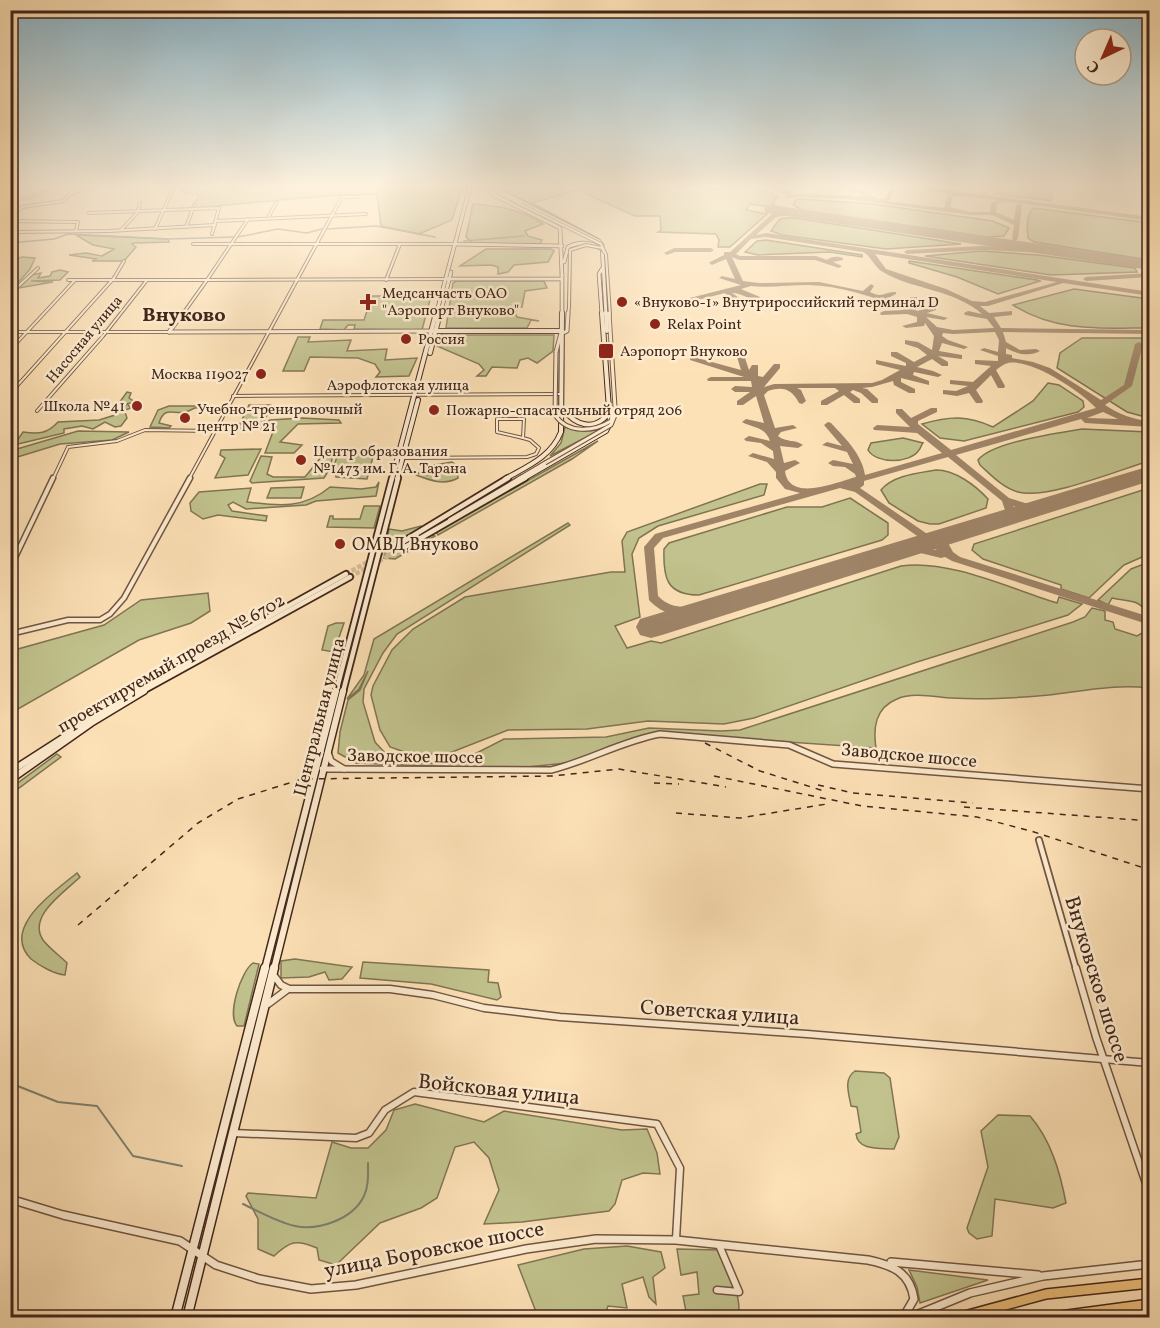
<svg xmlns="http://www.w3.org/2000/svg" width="1160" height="1328" viewBox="0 0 1160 1328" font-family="Vollkorn,serif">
  <rect width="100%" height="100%" fill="#fde1b6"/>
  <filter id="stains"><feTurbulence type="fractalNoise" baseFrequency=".00333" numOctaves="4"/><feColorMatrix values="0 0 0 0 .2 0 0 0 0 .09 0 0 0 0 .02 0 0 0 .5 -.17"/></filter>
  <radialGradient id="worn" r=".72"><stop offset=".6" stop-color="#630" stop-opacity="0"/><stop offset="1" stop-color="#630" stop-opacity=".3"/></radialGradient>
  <!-- green -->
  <g fill="#c1c28d" stroke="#817454" stroke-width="1.5">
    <polygon points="177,187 462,187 452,220 419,234 381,226 377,194 322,196 195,208 191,208 200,195 186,193"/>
    <polygon points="497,187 758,187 777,196 772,207 750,204 746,210 767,214 730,247 718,247 719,240 716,234 658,232 661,230 660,216 635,216 578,190 532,203 599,239"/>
    <polygon points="999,187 1053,187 1051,201 998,194"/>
    <polygon points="801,199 873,204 993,221 1009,228 1004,236 988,237 804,211 793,205 796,200"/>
    <path d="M473 204C499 206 520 209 543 224L525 231 528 236 542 240 540 244H473L466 237Z"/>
    <path d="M1034 208 1149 223V260L1034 242 1028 238C1027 228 1026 214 1034 208Z"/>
    <polygon points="783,218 795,218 961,244 886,249 782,235 771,231 779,220"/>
    <polygon points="76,235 168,239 169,242 134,243 132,244 136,247 124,261 92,261 96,259 69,255 86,253 102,256 114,249 93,245"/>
    <polygon points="766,240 862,255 862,257 829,252 758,255 745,252 757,241"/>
    <polygon points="486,249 551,249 554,251 548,262 514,265 508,272 498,274 498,267 491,265 460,266"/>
    <polygon points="981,251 1038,255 1135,268 1137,272 1051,275 925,256"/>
    <polygon points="22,257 35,258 30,269 11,291 11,261"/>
    <polygon points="909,261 1037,280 1040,281 998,294 957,277 909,263"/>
    <polygon points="60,270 68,272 60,280 31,281 53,282 19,288 31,275 41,273 38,278 50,276 52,272"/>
    <polygon points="457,281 544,281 547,288 525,291 522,307 517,307 515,313 517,317 539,321 531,320 527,328 446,328 453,283"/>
    <path d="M1074 289 1149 299V328C1101 328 1055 332 1013 305Z"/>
    <polygon points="372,296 431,296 422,330 354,329 355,325 348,325 344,330 320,329 323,320 364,320"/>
    <polygon points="442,335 554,335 553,351 537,363 528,358 520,360 517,368 492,367 486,376 477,376 484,370 479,364 437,346 438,336"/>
    <polygon points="298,337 310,337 308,342 351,340 347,351 387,349 385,360 417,358 409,376 376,377 380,372 375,364 358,358 310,357 304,371 283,371"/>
    <polygon points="1082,338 1149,338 1149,418 1127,412 1057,368 1060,353"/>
    <path d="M1048 383 1059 385 1083 401 1084 407 1078 412 964 441 940 438 922 424C950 416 967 415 993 427L1033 401Z"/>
    <path d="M127 392 131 393 129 398 135 402 127 404 131 408 120 412H125L127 418 121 426 115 427 105 422 93 429 82 426 64 429V433L14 445 23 432C39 434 47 434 58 422L99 420 115 415 112 411 126 405 125 402 119 403Z"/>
    <polygon points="249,405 271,405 261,429 238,428"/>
    <path d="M169 406H219C210 410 204 406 195 408 192 409 189 411 186 412 173 415 165 405 159 423L171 426 169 428 150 427 158 410Z"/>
    <polygon points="302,418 339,420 341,423 298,424 280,442 302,445 294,453 265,453 274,429 266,423 270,420"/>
    <polygon points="565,427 584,431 600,430 550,456 561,443"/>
    <path d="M1082 429 1149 432V461C1119 470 1046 500 1018 492 1003 488 991 475 980 465L978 460C992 442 1058 433 1082 429Z"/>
    <polygon points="78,431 129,432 112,440 60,444 11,459 11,453 17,449"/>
    <path d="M903 438 923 443C921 445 921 448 919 450 910 464 876 464 868 450L871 443Z"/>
    <polygon points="598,441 572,459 438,535 436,532"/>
    <polygon points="261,449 248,475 215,478 225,458 220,455 221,450"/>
    <polygon points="374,453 367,479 336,477 334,465 338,454"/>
    <polygon points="261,456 272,457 267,474 273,477 305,477 322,456 333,456 329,470 324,478 252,483 250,481"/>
    <path d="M452 462 456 465 458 478C444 486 429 480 416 475L415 472 427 475 454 472V465L428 466Z"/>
    <path d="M936 470C955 470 975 485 988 499L986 508 939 524H930L918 521 889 503 881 490C893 475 919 473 936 470Z"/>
    <path d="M379 482 376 496 316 501 306 505 246 509 233 502 228 505 232 511 267 516 266 521 218 515 203 519 191 511 190 503 199 492 251 488 247 502C279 506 304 509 330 487L361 489 376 487Z"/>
    <path d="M760 484H767L764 495 658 526 639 538 632 554 640 617 615 626 627 648 651 641 661 643 901 566C949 559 1011 589 1057 603L1059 597 1082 604 1068 615 917 662 754 718 724 724 648 721 587 729 508 730 447 754H410L390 747 380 730 371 695 373 686 392 650 413 629 465 597 611 572H625L622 541 627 532Z"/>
    <polygon points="304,487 301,498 267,498 271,488"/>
    <polygon points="1149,488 1149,554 1124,565 1089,598 1061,589 1061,585 983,559 972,550 974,544"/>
    <path d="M850 498 888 523V535L882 540 699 595C666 595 663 577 664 549L669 543 787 507H822Z"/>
    <polygon points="364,506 380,506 374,528 327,527 330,516 333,516 333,519 360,519"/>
    <path d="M568 523 570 525 397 634 383 653 364 689 363 702 375 742 387 755 402 762 449 764 461 761 504 739 606 737 649 728 721 731 740 730 1073 622 1085 617 1092 608 1105 611V620L1113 622 1115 629 1137 636 1149 629V638L1142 643 1149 652V688C1115 684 1083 691 1049 695 1017 698 984 700 952 698 936 697 912 692 897 699 875 708 873 728 876 748L655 733 576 762 507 769 356 763 338 753 340 732 348 700 360 690 368 671 359 689 347 699 364 675 374 639Z"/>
    <polygon points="421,526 424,528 400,542 407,548 431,534 435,536 395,559 384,558 389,529 402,531"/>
    <path d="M1149 562V615C1139 598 1128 602 1112 598L1108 605 1098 600 1131 569Z"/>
    <polygon points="208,593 210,611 191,623 139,640 11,713 11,658 18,649 104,625 141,600"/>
    <polygon points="336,623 344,623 334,652 322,650 328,626"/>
    <polygon points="57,754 61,757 11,794 11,788"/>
    <path d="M77 873 80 877C65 892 27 916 43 940 49 948 60 956 67 963L65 975C54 974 40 966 31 959 0 928 55 891 77 873Z"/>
    <polygon points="295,959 352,967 342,979 329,980 325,972 309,977 281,978 281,961"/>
    <polygon points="363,962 489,970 488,982 498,983 501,997 497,1000 431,984 360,978"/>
    <path d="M253 963 259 964 244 1026H237C227 1014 241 971 253 963Z"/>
    <path d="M855 1071 884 1073 890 1078 899 1137 894 1149C880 1148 858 1151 856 1134L861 1132 857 1107 851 1106C849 1094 843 1079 855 1071Z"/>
    <path d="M415 1104 484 1122 504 1111 622 1130 647 1129 657 1153 660 1174 643 1173 622 1180 615 1204 609 1211 522 1222 484 1224 499 1190 489 1158 474 1142 455 1147 437 1198 421 1208 380 1223 336 1265 319 1260 317 1248C296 1239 290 1241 274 1256L258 1249V1219L246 1196 248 1193 316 1198 332 1142 351 1148H368L386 1130 394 1110Z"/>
    <path d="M998 1115 1030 1116C1051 1140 1060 1172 1066 1203L1053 1208 995 1199 992 1236 977 1239 969 1233 967 1228 988 1167 981 1131Z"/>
    <polygon points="627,1246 661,1252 665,1268 653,1277 656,1304 649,1297 643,1277 622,1284 627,1308 608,1306 604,1317 538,1317 518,1265 584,1249"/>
    <path d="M677 1249 719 1250C727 1270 743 1296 738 1317H687L683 1296 699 1294 697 1272 681 1275Z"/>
    <polygon points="909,1270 988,1280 920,1303 917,1287"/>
  </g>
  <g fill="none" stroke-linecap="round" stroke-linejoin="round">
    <!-- stream-far1 -->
    <g stroke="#7b816f" stroke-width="1.5">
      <polyline points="327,229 376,226 435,237"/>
      <polyline points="238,237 278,229 307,233 322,229"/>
      <polyline points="464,241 524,236"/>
      <polyline points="10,243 54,239 68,234 168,239 234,237"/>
    </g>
    <!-- stream -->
    <g stroke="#7b816f" stroke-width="2">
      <polyline points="10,1083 58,1102 97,1106 133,1156 182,1166"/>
      <path d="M243 1204C260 1212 277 1222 295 1226 319 1231 353 1219 364 1196 369 1185 368 1174 368 1163"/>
    </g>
    <!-- river -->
    <path fill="#a1bea8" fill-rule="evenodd" d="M52 187H59C44 193 27 204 10 201V199C26 201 38 192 52 187Z"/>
    <!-- taxiway -->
    <g fill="#9f8468" fill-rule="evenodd">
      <path d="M765 187H775L796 194 857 196 862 194 832 187H853L864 191 866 187H872L868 193 878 199 886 198 890 188 899 187 894 190 890 200 886 201 944 208 948 194 907 187H925L1150 217V221L1019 203 1022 205 1018 239 1015 241 1012 239 1014 225 992 215H970L847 199 797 197 786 199 784 196 789 195ZM953 196H961L997 200 991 203 990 212H970L950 207ZM1006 202 1019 203 1016 205 1014 220 996 212 997 204Z"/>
      <path d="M793 211 795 214 776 217 756 235 766 233 1150 292V296L1063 283 988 306H980L989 313 1012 311V315L994 317 1001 328 1150 330V334L1003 332 1006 342 1020 350 1036 349 1040 351C1029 357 1017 354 1006 348V354L1012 355V358L1033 362 1050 368 1101 400 1124 385 1135 344 1139 342 1143 344 1132 386 1105 405C1119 414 1133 420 1150 421V427L1085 423 1081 419 956 455 1009 498 1025 503 1044 504V508L1024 509 1013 506 1015 511 1007 520H999L998 518 1005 510 1002 501 948 457 864 481V485L860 488 939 542 945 533H953L954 535 948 543 953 552 960 557 1150 617V625L952 561 945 557 941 558 904 549 903 547 908 544 937 550 855 492 840 488 663 538 654 548 658 596C675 614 695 602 705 612 691 626 660 613 649 600L644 547 655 534 800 493 785 489 776 478V472L767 462 748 456 753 453 774 459 773 451 761 443 746 441 744 439 749 436 770 441C765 426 752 428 742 422L746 419 764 423 756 396 743 405H737V401L750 392H735L731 389 735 386 752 387 751 381H708L707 379 711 377H744L690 360V356L741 370 737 357 744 355 749 370 752 365H758V376L763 377 774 364H780V368L764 387 774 384 872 383 882 380 900 370 876 364V360L906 366V363L891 356V352H897L914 362 927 355 918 348 905 344V340L918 342 932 350 934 336 925 323 924 326 906 328 902 326 917 322V317L907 314 881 315 880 313 884 311 904 310C874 296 840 286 808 285 789 285 770 288 751 286L741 289 760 297V301C750 301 743 293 732 293L745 302V306C738 306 727 300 725 293L674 306V302L741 285 719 278 722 276 735 279 726 259 712 265 709 263 710 262 724 255V252H730L772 214ZM766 237 863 252C872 257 874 267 883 272 913 290 954 289 982 314L968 311 964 313 965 315 987 319 994 328 953 330 937 327 926 317 944 320 948 318 927 313 936 310V306L917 311 911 305 917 301V297H911L903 304 888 298 896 294V292C885 291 883 299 870 292L874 286 871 284 863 291 819 282 759 283 743 281 732 257 739 260H815L839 268 842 266 833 262 843 260V258C838 256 831 256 827 260L816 256H740L736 254 751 239ZM875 254 1057 282 985 302 972 301 946 289 886 269ZM995 332 999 340 998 352 984 348 980 350 998 356V361L975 360V364L991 366 973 382 950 380V384L968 386 956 391 943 390V394L957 396 969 393 976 403H982L983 401 976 390 991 375 998 388H1004L1005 386 996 370C1000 367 1004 364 1008 363 1031 358 1082 392 1096 408L951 450 918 424V421L937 412V408H931L911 418 902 409H896V413L910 427 877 425 873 428 874 430 917 433 942 453 865 475C862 454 845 438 831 423L828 422 824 425 842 446 827 442 822 445 847 452 853 464 833 460 828 463 833 466 845 467 855 474 856 477C837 482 789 503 785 471L800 463 795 460 784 463 780 446 798 448 803 445C795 439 787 443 778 436L781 432 797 428 793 425 775 428 764 395 768 391C783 386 792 389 799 403L802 404 806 401 801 390 797 388H835L839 391 821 401V405H827L844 395 854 403H860V399L850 392 853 390 861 393 872 403H878V399L867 389 862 388 872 387 893 381 894 385 909 393H915V389L901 382V378L929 385V381L913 375 914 372 938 377 942 375 933 371 917 367 932 359 942 366H948V362L938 356 962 359V355L939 351 942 343 964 349 968 347 948 340 942 336 943 333 953 334ZM1103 412 1118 419 1087 418Z"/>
      <polygon points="981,246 1053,249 1056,251 1053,253 981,250 907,254 904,252 907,250"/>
      <polygon points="674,248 711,248 714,250 711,252 675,252 667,255 664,253"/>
      <polygon points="1150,273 1150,277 1086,281 1083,279 1086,277"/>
    </g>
    <!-- runway -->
    <g fill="#9f8468" fill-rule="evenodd">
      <polygon points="772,205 1150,260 1150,270 766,213 764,210 766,207"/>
      <polygon points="1150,466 1150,481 662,635 651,638 640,635 636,627 640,619"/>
    </g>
    <!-- secondary-tunnel -->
    <g stroke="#d7bc97" stroke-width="4.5" stroke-dasharray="4.5 2" stroke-linecap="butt">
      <polyline points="346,574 401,543"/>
      <polyline points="350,577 405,547"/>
    </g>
    <!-- minor-far3 casing -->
    <g stroke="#705541" stroke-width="4">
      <g id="minor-far3">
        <polyline points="89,213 219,208 212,234"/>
        <polyline points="269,216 276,203"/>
        <polyline points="10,218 22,207 63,201 72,193 91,187"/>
        <polyline points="10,221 78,222 76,231"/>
        <polyline points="216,221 366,214"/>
        <polyline points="186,227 192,211"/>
        <polyline points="155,229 174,187"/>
        <polyline points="121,230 138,212 140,203"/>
        <polyline points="10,232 109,231 215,225"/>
        <polyline points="193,244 454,244"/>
        <polyline points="68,280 207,280 248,219"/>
        <polyline points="386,280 400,244"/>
        <polyline points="10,294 38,268"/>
        <polyline points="10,332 169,332"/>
        <polyline points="10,350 75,280"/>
        <polyline points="16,387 114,278 124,261"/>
        <polyline points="233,396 562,394"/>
        <polyline points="37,411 103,336 147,280"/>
        <polygon points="497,419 524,419 523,438 497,432"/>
        <polyline points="399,458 527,457 536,454 539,448 530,440 523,438"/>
        <polyline points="53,479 68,447 117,441 145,430 212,431"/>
        <polyline points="189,479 342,197 358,197"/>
      </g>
    </g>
    <!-- minor-far2 casing -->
    <g stroke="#705541" stroke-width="7">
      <g id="minor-far2">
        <polyline points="10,568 53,478"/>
        <polyline points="10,634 68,620 100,620 110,614 124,598 190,478"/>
      </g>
    </g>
    <!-- minor-far1 casing -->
    <g stroke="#705541" stroke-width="8">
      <polyline id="minor-far1" points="1039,840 1076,969"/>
    </g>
    <!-- minor casing -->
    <g stroke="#705541" stroke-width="9">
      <g id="minor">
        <polyline points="1076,968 1096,1037 1150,1195"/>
        <polyline points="275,977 281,985 289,989 390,989 433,995 484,1008 560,1017 807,1034 1150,1063"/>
        <polyline points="268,1004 288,989"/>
        <polyline points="233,1133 356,1138 369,1133 385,1110 414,1092 657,1124 680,1168 676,1239"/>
        <polyline points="717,1290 739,1292 719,1245"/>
      </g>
    </g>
    <!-- tertiary-far4 casing -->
    <g stroke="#705541" stroke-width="4">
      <g id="tertiary-far4">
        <polyline points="499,193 520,204"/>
        <polyline points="606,255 610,315"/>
        <polyline points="182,315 207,280 445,279"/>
        <polyline points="568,315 569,307"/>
      </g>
    </g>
    <!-- tertiary-far3 casing -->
    <g stroke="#705541" stroke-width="5">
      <g id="tertiary-far3">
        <polyline points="609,313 615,407"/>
        <polyline points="169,332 183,313"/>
        <polyline points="169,332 433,331"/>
        <polyline points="563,333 567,331 568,313"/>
        <polyline points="556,352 561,333"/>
        <polyline points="518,479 545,463"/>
      </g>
    </g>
    <!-- tertiary-far2 casing -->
    <g stroke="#705541" stroke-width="7">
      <polyline id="tertiary-far2" points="450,520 521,478"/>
    </g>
    <!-- tertiary-far1 casing -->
    <g stroke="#705541" stroke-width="8">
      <g id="tertiary-far1">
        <polyline points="328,752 331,761 344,769"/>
        <path d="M322 769 551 770C588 761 622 741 660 734L789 745 833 764 1150 789"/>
      </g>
    </g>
    <!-- tertiary casing -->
    <g stroke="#705541" stroke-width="10">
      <g id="tertiary">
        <path d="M10 1199 63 1215 180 1241 216 1265 259 1279 311 1289 356 1285 526 1249 596 1239 676 1240 868 1260C892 1265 910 1272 914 1299L903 1318"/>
        <polyline points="891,1262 1038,1275"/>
        <polyline points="909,1318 970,1293 1043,1276 1150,1264"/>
      </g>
    </g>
    <!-- secondary-far4 casing -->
    <g stroke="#41261a" stroke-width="4.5">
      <g id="secondary-far4">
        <polyline points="485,187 496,196 560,228 562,275"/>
        <polyline points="492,187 599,241 602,245 606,315"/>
        <polyline points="454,244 562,246"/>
        <path d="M564 262 568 247C580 241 591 242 602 249"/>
        <polyline points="562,275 562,315"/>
        <polyline points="447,279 561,279"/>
        <polyline points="436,315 470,187"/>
        <polyline points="440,315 451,272"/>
        <polyline points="602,315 599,274 602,269"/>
      </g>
    </g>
    <!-- secondary-far3 casing -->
    <g stroke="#41261a" stroke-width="6">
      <g id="secondary-far3">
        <polyline points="606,313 607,331"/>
        <polyline points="436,331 562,331"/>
        <polyline points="430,353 440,313"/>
        <path d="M563 409C575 425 594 432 608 414"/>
        <polyline points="392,479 436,313"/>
        <polyline points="397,479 418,400"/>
        <path d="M505 479C528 466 551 457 561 432L562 313"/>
        <polyline points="523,479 606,431 610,423 602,313"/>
      </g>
    </g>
    <!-- secondary-far2 casing -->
    <g stroke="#41261a" stroke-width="8">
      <g id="secondary-far2">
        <polyline points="401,543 508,478"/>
        <polyline points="405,547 525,478"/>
        <polyline points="133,692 346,574"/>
        <polyline points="141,692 350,577"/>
        <polyline points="336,692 392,478"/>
        <polyline points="343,692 398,478"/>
      </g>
    </g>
    <!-- secondary-far1 casing -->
    <g stroke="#41261a" stroke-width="9">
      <g id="secondary-far1">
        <polyline points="10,772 136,691"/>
        <polyline points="10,780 91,723 144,691"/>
        <polyline points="265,969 336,691"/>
        <polyline points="274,969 343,691"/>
      </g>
    </g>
    <!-- secondary casing -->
    <g stroke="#41261a" stroke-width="11">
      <g id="secondary">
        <polyline points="175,1318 265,968"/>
        <polyline points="187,1318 274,968"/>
      </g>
    </g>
    <!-- primary casing -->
    <g stroke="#41261a" stroke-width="12">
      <g id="primary">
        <polyline points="957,1318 1046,1294 1150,1283"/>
        <polyline points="1045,1318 1150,1304"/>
      </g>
    </g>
    <!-- trunk casing -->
    <g stroke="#41261a" stroke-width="4.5">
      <polyline id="trunk" points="1146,187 1150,188"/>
    </g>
    <!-- minor-far3 -->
    <use href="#minor-far3" stroke="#feecd0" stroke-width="2"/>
    <!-- minor-far2 -->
    <use href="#minor-far2" stroke="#feecd0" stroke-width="4"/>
    <!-- minor-far1 -->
    <use href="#minor-far1" stroke="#feecd0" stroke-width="4.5"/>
    <!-- minor -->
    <use href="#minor" stroke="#feecd0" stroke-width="6"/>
    <!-- tertiary-far4 -->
    <use href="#tertiary-far4" stroke="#feecd0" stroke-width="2"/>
    <!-- tertiary-far3 -->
    <use href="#tertiary-far3" stroke="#feecd0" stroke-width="3"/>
    <!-- tertiary-far2 -->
    <use href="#tertiary-far2" stroke="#feecd0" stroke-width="4"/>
    <!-- tertiary-far1 -->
    <use href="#tertiary-far1" stroke="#feecd0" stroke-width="5"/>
    <!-- tertiary -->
    <use href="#tertiary" stroke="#feecd0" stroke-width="7"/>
    <!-- secondary-far4 -->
    <use href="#secondary-far4" stroke="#feecd0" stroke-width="3"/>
    <!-- secondary-far3 -->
    <use href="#secondary-far3" stroke="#feecd0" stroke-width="4"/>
    <!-- secondary-far2 -->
    <use href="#secondary-far2" stroke="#feecd0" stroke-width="4.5"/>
    <!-- secondary-far1 -->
    <use href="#secondary-far1" stroke="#feecd0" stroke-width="6"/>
    <!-- secondary -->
    <use href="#secondary" stroke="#feecd0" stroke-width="8"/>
    <!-- primary -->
    <use href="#primary" stroke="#eec07b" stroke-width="9"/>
    <!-- trunk -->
    <use href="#trunk" stroke="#eec07b" stroke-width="3"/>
    <!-- rail -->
    <g stroke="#41261a" stroke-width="1.5" stroke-dasharray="6 6" stroke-linecap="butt">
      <polyline points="705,743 760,771 824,791"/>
      <polyline points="714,776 862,806 977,817 1031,831 1150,870"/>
      <polyline points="654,783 679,784"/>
      <polyline points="818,785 853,793 973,803"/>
      <polyline points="964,807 1150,821"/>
      <polyline points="676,813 740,818 827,804"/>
      <polyline points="78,925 198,823 238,799 302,779 552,776 619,769 726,787"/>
    </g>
    <!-- tertiary-bridge-far1 casing -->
    <g stroke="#705541" stroke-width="4" stroke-linecap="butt">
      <g id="tertiary-bridge-far1">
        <polyline points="520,204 601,244 606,255"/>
        <polyline points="569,307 570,250 586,245 602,248 604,252"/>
      </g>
    </g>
    <!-- tertiary-bridge casing -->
    <g stroke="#705541" stroke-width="5" stroke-linecap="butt">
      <g id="tertiary-bridge">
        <path d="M556 352 555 415C568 434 593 432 611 421L615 407"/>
        <polyline points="545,463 611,425 616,413"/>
      </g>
    </g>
    <!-- tertiary-bridge-far1 -->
    <use href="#tertiary-bridge-far1" stroke="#feecd0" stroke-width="2"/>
    <!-- tertiary-bridge -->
    <use href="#tertiary-bridge" stroke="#feecd0" stroke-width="3"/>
  </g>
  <!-- sky -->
  <linearGradient id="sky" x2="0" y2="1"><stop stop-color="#8bb8ce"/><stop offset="0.5" stop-color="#fef2de"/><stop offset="1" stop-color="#fef2de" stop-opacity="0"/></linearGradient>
  <rect width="1160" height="373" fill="url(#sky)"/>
  <!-- markers -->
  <g fill="#8f2418" stroke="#feecd0" stroke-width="2">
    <path d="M365 293h6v6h6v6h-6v6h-6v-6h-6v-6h6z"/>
    <circle cx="622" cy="302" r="6"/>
    <circle cx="655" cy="324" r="6"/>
    <circle cx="406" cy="339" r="6"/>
    <rect x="598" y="343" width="16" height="16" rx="3"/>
    <circle cx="261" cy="374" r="6"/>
    <circle cx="137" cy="406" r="6"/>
    <circle cx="434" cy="410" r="6"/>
    <circle cx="185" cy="418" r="6"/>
    <circle cx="301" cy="460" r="6"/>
    <circle cx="340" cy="544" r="6"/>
  </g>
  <g text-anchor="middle" stroke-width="5" stroke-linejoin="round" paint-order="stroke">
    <!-- far-poi labels -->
    <g font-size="15" fill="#41261a" stroke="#feecd0" text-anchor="start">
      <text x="382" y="298">Медсанчасть ОАО<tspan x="382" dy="17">"Аэропорт Внуково"</tspan></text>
      <text x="634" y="307">«Внуково-1» Внутрироссийский терминал D</text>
      <text x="667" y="329">Relax Point</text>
      <text x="418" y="344">Россия</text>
      <text x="620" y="356">Аэропорт Внуково</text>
      <text x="249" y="379" text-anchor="end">Москва 119027</text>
      <text x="125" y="411" text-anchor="end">Школа №41</text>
      <text x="197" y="414">Учебно-тренировочный<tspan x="197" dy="17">центр № 21</tspan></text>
      <text x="446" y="415">Пожарно-спасательный отряд 206</text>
      <text x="313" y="456">Центр образования<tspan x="313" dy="17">№1473 им. Г. А. Тарана</tspan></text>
    </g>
    <!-- far-street labels -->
    <g font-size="15" fill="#41261a" stroke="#feecd0">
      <text transform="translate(84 339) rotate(-50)" y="5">Насосная улица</text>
      <text x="398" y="390">Аэрофлотская улица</text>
    </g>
    <!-- poi labels -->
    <g font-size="18" fill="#41261a" stroke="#feecd0" text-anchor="start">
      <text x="352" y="550">ОМВД Внуково</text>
    </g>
    <!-- street labels -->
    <g font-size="18" fill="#41261a" stroke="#feecd0">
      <text transform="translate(171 663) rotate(-30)" y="6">проектируемый проезд № 6702</text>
      <text transform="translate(319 717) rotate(-76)" y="6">Центральная улица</text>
      <text transform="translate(909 755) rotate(5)" y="6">Заводское шоссе</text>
      <text transform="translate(415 756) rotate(1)" y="6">Заводское шоссе</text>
    </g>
    <!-- far-district labels -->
    <g font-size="20" font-weight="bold" fill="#41261a" stroke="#feecd0">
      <text x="184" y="321">Внуково</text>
    </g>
    <!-- near-street labels -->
    <g font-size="21" fill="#41261a" stroke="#feecd0">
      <text transform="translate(1097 979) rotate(73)" y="7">Внуковское шоссе</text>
      <text transform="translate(720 1012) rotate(4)" y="7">Советская улица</text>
      <text transform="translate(499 1089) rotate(6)" y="7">Войсковая улица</text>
      <text transform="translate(434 1249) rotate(-11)" y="7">улица Боровское шоссе</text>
    </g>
  </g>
  <!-- margin -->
  <rect width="1160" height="1328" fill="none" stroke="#fde1b6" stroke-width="36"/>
  <rect x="12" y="12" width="1136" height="1304" fill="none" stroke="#41261a" stroke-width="3"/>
  <rect x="18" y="18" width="1124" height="1292" fill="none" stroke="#41261a" stroke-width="1.5"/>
  <!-- north arrow -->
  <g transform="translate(1103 57) rotate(224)"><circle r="28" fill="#feecd0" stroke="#b29d87" stroke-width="1.5"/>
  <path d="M0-4.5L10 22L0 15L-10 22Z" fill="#8f2418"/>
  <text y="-9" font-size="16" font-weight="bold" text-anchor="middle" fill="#41261a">С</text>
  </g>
  <rect width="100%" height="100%" filter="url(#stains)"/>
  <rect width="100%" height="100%" fill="url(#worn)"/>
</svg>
